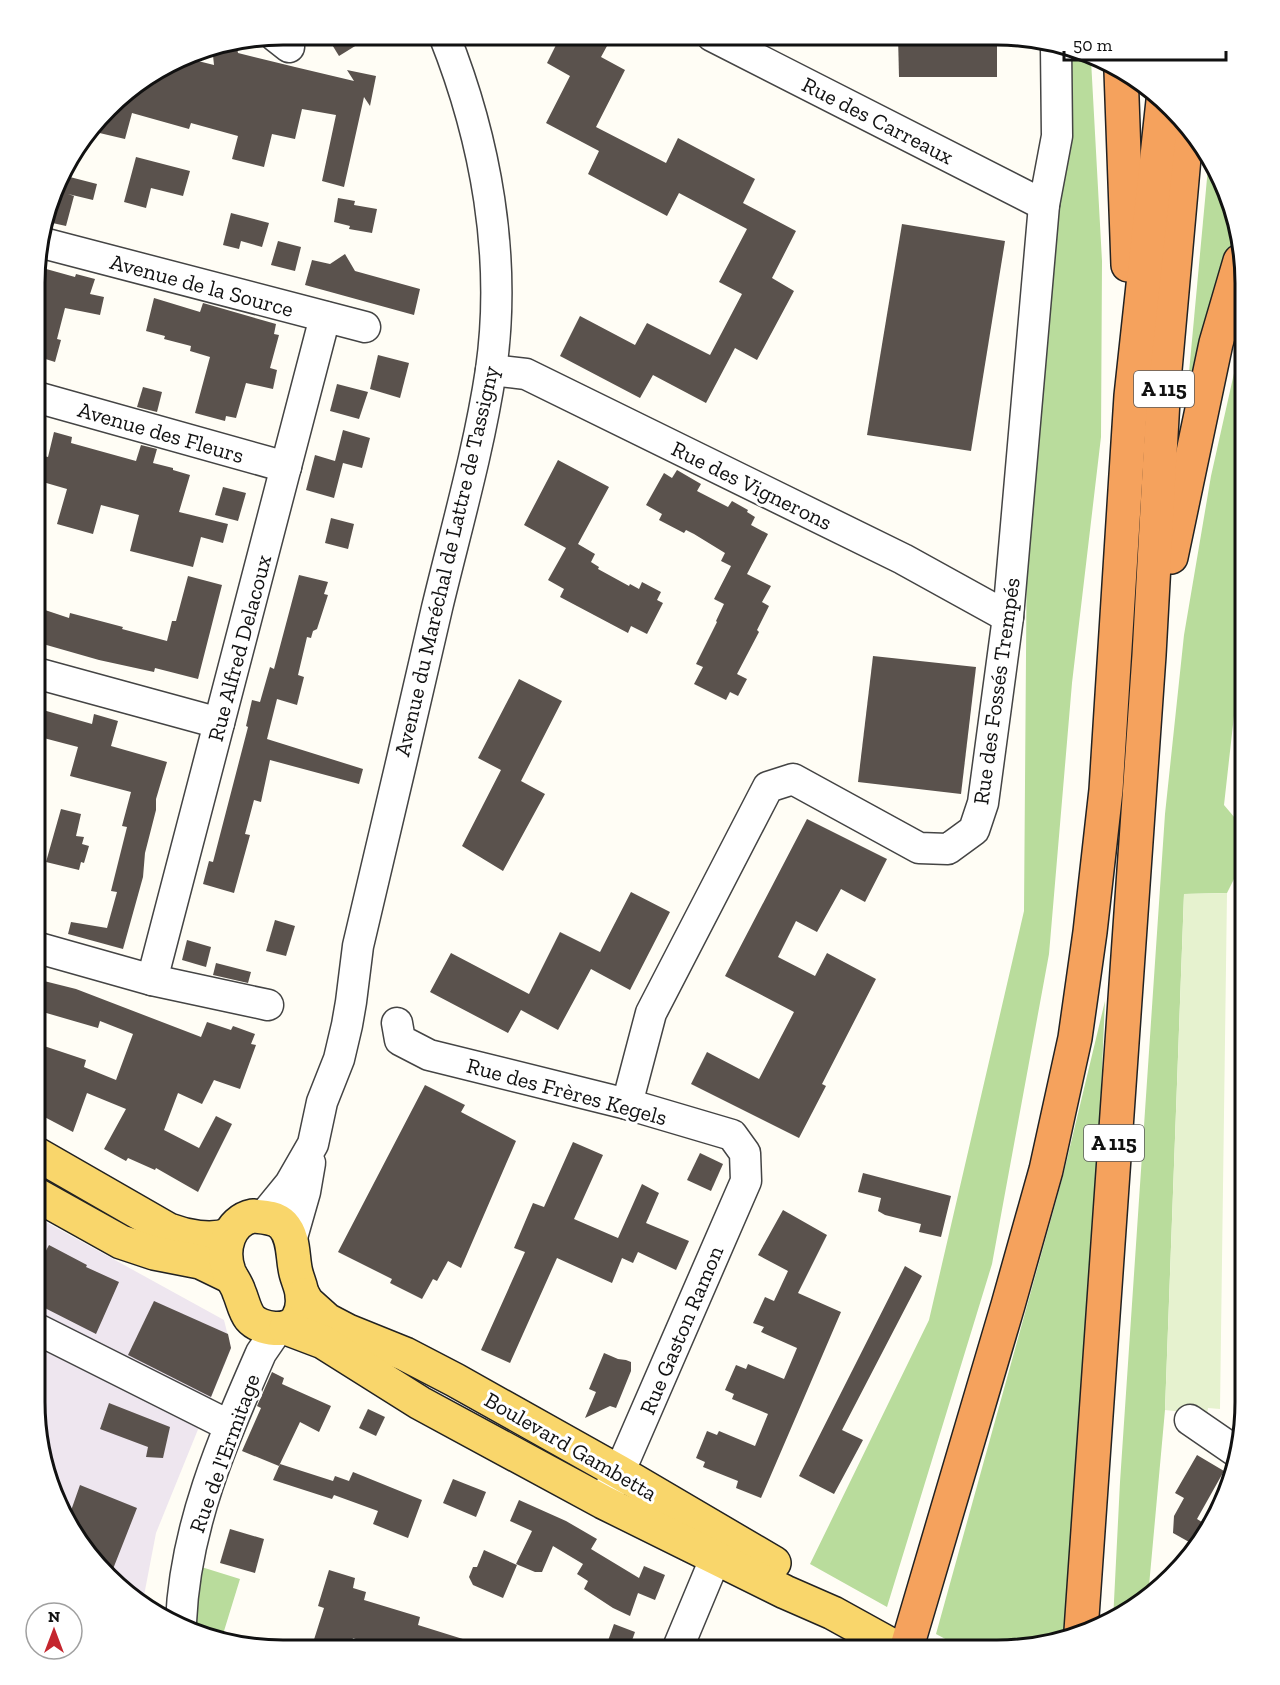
<svg xmlns="http://www.w3.org/2000/svg" width="1280" height="1685" viewBox="0 0 1280 1685" font-family="'Zilla Slab',serif">
  <rect width="100%" height="100%" fill="#fffdf5"/>
  <!-- industrial -->
  <polygon fill="#eee6ef" points="35,1216 224,1320 231,1348 156,1533 142,1606 96,1566 60,1512 35,1402"/>
  <!-- forest -->
  <g fill="#b9dc9c">
    <polygon points="1058,47 1091,60 1102,261 1101,437 1072,683 1049,954 992,1264 887,1607 810,1564 929,1320 1024,911 1027,528"/>
    <polygon points="1209,157 1220,173 1235,236 1186,405"/>
    <polygon points="1245,324 1245,662 1240,662 1224,805 1245,830 1245,857 1227,893 1184,894 1165,1410 1148,1597 1113,1621 1120,1482 1165,814 1184,635 1211,476"/>
    <polygon points="1105,1001 1097,1182 1067,1634 997,1650 966,1650 936,1634 1063,1176"/>
    <polygon points="195,1565 240,1579 224,1631 226,1639 186,1624"/>
  </g>
  <!-- pitch -->
  <polygon fill="#e6f2cf" points="1227,893 1220,1409 1208,1408 1207,1415 1165,1410 1184,894"/>
  <!-- building -->
  <g fill="#5a524d">
    <polygon points="326,35 373,35 339,56"/>
    <polygon points="561,35 613,35 601,57 625,70 596,127 666,163 678,138 755,179 743,203 796,231 772,278 794,291 757,360 735,348 706,403 653,375 640,398 560,356 580,316 635,345 647,323 710,355 742,294 719,282 747,229 679,193 667,216 588,174 599,151 546,123 570,76 547,63"/>
    <polygon points="898,36 997,37 997,77 899,77"/>
    <polygon points="236,42 238,53 295,67 354,81 347,70 376,76 370,106 364,97 344,187 322,181 336,115 302,109 295,139 272,134 264,167 232,159 238,136 191,123 189,129 132,113 125,139 91,131 119,96 186,58 214,65 212,46"/>
    <polygon points="136,157 190,171 183,196 151,188 146,208 124,202"/>
    <polygon points="66,176 97,184 93,200 68,194 74,196 66,226 48,222 57,191 62,193"/>
    <polygon points="338,198 355,201 354,205 377,209 372,233 349,229 350,226 334,222"/>
    <polygon points="231,213 269,223 262,247 241,241 239,249 223,245"/>
    <polygon points="902,224 1005,241 971,451 867,435"/>
    <polygon points="278,241 301,247 295,271 271,265"/>
    <polygon points="345,254 355,271 420,289 414,315 305,285 312,260 330,264"/>
    <polygon points="39,267 75,277 76,274 95,279 90,294 104,297 100,315 65,308 57,339 61,340 55,362 36,356 37,320 44,293 37,291 37,277"/>
    <polygon points="154,298 200,312 203,303 276,324 274,334 279,335 270,368 277,370 273,389 246,383 236,418 226,416 225,421 195,413 210,357 190,351 191,346 164,339 165,336 146,331"/>
    <polygon points="378,355 409,363 400,398 370,389"/>
    <polygon points="337,384 368,392 359,419 330,411"/>
    <polygon points="143,387 162,392 157,412 137,407"/>
    <polygon points="343,430 370,438 362,468 343,463 334,498 306,490 315,455 335,461"/>
    <polygon points="54,432 72,437 71,443 136,461 141,445 157,449 153,463 173,468 173,470 190,475 179,512 228,524 223,543 201,537 193,567 130,551 139,515 101,505 93,534 57,524 67,489 36,480 36,454 48,457"/>
    <polygon points="558,460 609,487 578,544 595,554 591,562 599,567 598,569 629,586 630,584 639,589 642,582 661,592 657,600 663,603 647,634 631,626 628,633 560,597 564,589 548,580 566,548 524,525"/>
    <polygon points="677,470 701,484 697,491 728,507 732,501 748,510 747,512 755,517 751,525 768,534 747,574 771,586 762,602 769,606 757,630 759,632 737,674 747,679 738,696 730,692 726,700 694,684 703,667 696,664 717,622 716,621 724,604 714,599 731,566 721,561 725,553 694,534 686,530 684,533 659,520 662,514 646,505 664,473 672,478"/>
    <polygon points="223,487 246,493 238,521 215,515"/>
    <polygon points="331,518 354,524 348,549 325,543"/>
    <polygon points="299,575 328,582 324,594 328,595 317,629 313,631 311,638 307,637 298,675 304,677 297,705 277,699 267,739 363,769 359,784 270,760 261,802 254,800 245,834 250,835 234,893 203,884 209,861 213,862 248,727 246,726 252,700 260,702 270,667 274,669"/>
    <polygon points="188,576 222,585 198,679 155,668 154,672 99,660 36,642 36,607 69,618 70,613 123,627 122,629 167,641 172,621 176,621"/>
    <polygon points="873,656 976,667 961,794 858,782"/>
    <polygon points="519,679 562,701 521,781 545,794 503,871 462,846 501,770 478,758"/>
    <polygon points="36,708 92,724 94,714 118,721 111,746 167,762 156,799 156,810 145,853 143,877 123,949 68,934 71,922 107,928 117,892 111,891 127,827 122,826 131,792 70,776 78,747 36,736"/>
    <polygon points="61,809 81,814 76,836 84,837 82,844 89,846 84,863 81,862 79,870 46,862"/>
    <polygon points="807,819 887,859 865,902 841,889 817,932 796,921 778,957 815,976 827,953 876,979 822,1084 826,1086 799,1138 691,1084 707,1052 759,1079 794,1012 725,976"/>
    <polygon points="631,892 670,912 630,990 591,969 558,1030 521,1010 508,1033 430,992 451,953 529,994 560,932 600,952"/>
    <polygon points="275,920 295,926 286,956 266,951"/>
    <polygon points="187,940 211,947 206,967 182,960"/>
    <polygon points="216,963 251,972 248,983 213,975"/>
    <polygon points="44,981 76,989 201,1037 207,1022 231,1030 233,1026 255,1034 251,1044 256,1045 240,1089 214,1080 202,1104 178,1093 164,1130 199,1148 216,1116 232,1124 198,1192 156,1168 155,1170 128,1158 126,1161 104,1149 126,1109 87,1093 73,1132 35,1112 35,1043 86,1060 84,1067 116,1080 133,1034 100,1021 98,1028 36,1010"/>
    <polygon points="425,1085 465,1105 461,1112 516,1141 461,1268 448,1261 437,1281 433,1279 422,1299 390,1283 392,1279 338,1252"/>
    <polygon points="573,1142 603,1155 574,1219 618,1238 642,1184 659,1193 646,1223 689,1241 676,1270 638,1252 633,1263 622,1258 612,1283 557,1258 510,1363 481,1350 525,1252 514,1248 533,1203 544,1207"/>
    <polygon points="700,1153 723,1164 711,1191 687,1180"/>
    <polygon points="863,1173 951,1196 941,1237 919,1232 921,1224 885,1215 878,1211 881,1198 858,1192"/>
    <polygon points="783,1210 827,1235 798,1293 841,1312 761,1498 736,1488 738,1481 703,1467 705,1462 696,1458 707,1431 717,1435 719,1431 755,1446 768,1414 732,1399 734,1394 725,1390 736,1365 746,1369 748,1364 784,1379 797,1348 761,1332 764,1327 753,1323 765,1297 774,1301 788,1271 758,1255"/>
    <polygon points="49,1245 87,1265 86,1267 119,1282 96,1334 35,1303 35,1271"/>
    <polygon points="905,1266 922,1276 842,1430 863,1440 834,1494 799,1476"/>
    <polygon points="154,1301 228,1334 231,1348 211,1397 128,1355"/>
    <polygon points="604,1353 618,1359 626,1360 631,1362 631,1371 616,1408 610,1406 585,1418 596,1392 589,1389"/>
    <polygon points="272,1372 284,1378 282,1384 331,1406 319,1432 300,1422 279,1466 242,1451 261,1408 257,1406"/>
    <polygon points="109,1403 170,1427 163,1458 146,1457 148,1447 100,1429"/>
    <polygon points="368,1409 385,1417 376,1436 359,1428"/>
    <polygon points="1197,1455 1224,1471 1197,1519 1210,1527 1198,1547 1173,1533 1174,1516 1184,1498 1175,1493"/>
    <polygon points="280,1464 333,1481 335,1476 349,1481 353,1472 422,1500 408,1538 373,1524 378,1511 334,1495 332,1499 273,1480"/>
    <polygon points="453,1479 486,1492 476,1517 443,1503"/>
    <polygon points="80,1485 137,1508 113,1569 93,1561 85,1549 88,1541 76,1536 67,1522"/>
    <polygon points="519,1500 566,1521 597,1539 591,1549 639,1578 644,1566 665,1575 655,1600 638,1593 630,1616 613,1608 584,1589 588,1581 577,1574 583,1564 553,1546 542,1572 535,1572 516,1564 532,1531 510,1521"/>
    <polygon points="230,1529 264,1539 255,1573 220,1563"/>
    <polygon points="484,1550 517,1565 503,1598 473,1585 469,1577 473,1567 477,1567"/>
    <polygon points="329,1570 355,1578 353,1588 366,1592 364,1600 420,1617 418,1625 482,1645 481,1649 383,1649 353,1638 351,1644 342,1641 340,1649 311,1649 324,1608 318,1606"/>
    <polygon points="614,1624 635,1632 629,1649 605,1649"/>
  </g>
  <g fill="none" stroke-linecap="round" stroke-linejoin="round">
    <!-- minor casing -->
    <g stroke="#444" stroke-width="33">
      <g id="minor">
        <polyline points="275,36 289,47"/>
        <polyline points="712,36 1044,205"/>
        <polyline points="39,242 365,327"/>
        <polyline points="491,370 526,374 903,559 1008,617"/>
        <polyline points="36,397 286,467"/>
        <polyline points="36,673 219,723"/>
        <polyline points="35,947 152,980 268,1005"/>
        <polyline points="152,980 325,317"/>
        <polyline points="397,1023 400,1040 429,1055 627,1104 732,1135 745,1153 746,1181 626,1457 608,1492"/>
        <polyline points="627,1104 651,1013 768,787 793,779 919,848 948,849 974,830 983,803 1008,617 1044,205 1057,136 1056,47"/>
        <path d="M263 1217 290 1184 313 1144 322 1102 339 1059 347 1025 351 1002 358 946C385 833 411 721 437 608 456 529 479 450 491 370 507 257 486 140 444 35"/>
        <polyline points="291,1241 305,1192 310,1163"/>
        <polyline points="35,1328 218,1420"/>
        <polyline points="1190,1420 1238,1453"/>
        <path d="M181 1622C185 1526 223 1440 261 1353L274 1334 281 1328"/>
        <polyline points="677,1650 725,1535"/>
      </g>
    </g>
    <!-- major casing -->
    <g stroke="#222" stroke-width="36">
      <g id="major">
        <path d="M35 1153 169 1230C187 1237 211 1241 229 1235"/>
        <polyline points="35,1194 121,1242 154,1253 200,1262 231,1277"/>
        <path d="M253 1216C263 1217 275 1217 283 1225 295 1238 292 1258 296 1273 298 1281 302 1288 302 1296 303 1303 302 1311 298 1318 290 1334 260 1330 250 1318 244 1310 243 1301 239 1292 237 1285 232 1279 229 1272 221 1250 228 1221 253 1216Z"/>
        <polyline points="303,1295 307,1302 327,1320 348,1331 405,1354 455,1380 619,1472 774,1563"/>
        <polyline points="286,1328 323,1342 420,1403 603,1502 785,1592 833,1613 900,1650"/>
      </g>
    </g>
    <!-- highway casing -->
    <g stroke="#222" stroke-width="36">
      <g id="highway">
        <polyline points="1121,71 1128,265"/>
        <polyline points="1171,557 1216,343 1240,261"/>
        <polyline points="1081,1631 1149,655 1164,381 1187,124"/>
        <polyline points="906,1650 1008,1305 1046,1170 1075,1038 1090,932 1106,790 1131,396 1163,101"/>
      </g>
    </g>
    <!-- minor -->
    <use href="#minor" stroke="#fff" stroke-width="30"/>
    <!-- major -->
    <use href="#major" stroke="#f9d66b" stroke-width="33"/>
    <!-- highway -->
    <use href="#highway" stroke="#f5a25d" stroke-width="33"/>
  </g>
  <g text-anchor="middle" stroke-width="6" stroke-linejoin="round" paint-order="stroke">
    <!-- shield labels -->
    <g fill="#fff" stroke="#585858" stroke-width="1.5">
      <rect x="1134" y="371" width="60" height="36" rx="4.5"/>
      <rect x="1084" y="1125" width="60" height="36" rx="4.5"/>
    </g>
    <g font-size="21" font-weight="bold" fill="#111">
      <text x="1164" y="396">A 115</text>
      <text x="1114" y="1150">A 115</text>
    </g>
    <!-- street labels -->
    <g font-size="22" fill="#111" stroke="#fff">
      <text transform="translate(878 120) rotate(27)" y="8">Rue des Carreaux</text>
      <text transform="translate(202 285) rotate(15)" y="8">Avenue de la Source</text>
      <text transform="translate(161 432) rotate(16)" y="8">Avenue des Fleurs</text>
      <text transform="translate(752 485) rotate(26)" y="8">Rue des Vignerons</text>
      <text transform="translate(446 561) rotate(-77)" y="8">Avenue du Maréchal de Lattre de Tassigny</text>
      <text transform="translate(239 648) rotate(-75)" y="8">Rue Alfred Delacoux</text>
      <text transform="translate(996 691) rotate(-82)" y="8">Rue des Fossés Trempés</text>
      <text transform="translate(567 1091) rotate(15)" y="8">Rue des Frères Kegels</text>
      <text transform="translate(681 1330) rotate(-67)" y="8">Rue Gaston Ramon</text>
      <text transform="translate(571 1446) rotate(30)" y="8">Boulevard Gambetta</text>
      <text transform="translate(224 1453) rotate(-70)" y="8">Rue de l'Ermitage</text>
    </g>
  </g>
  <!-- crop -->
  <path d="M0 0H1280V1685H0ZM283 45H997A238 238 0 0 1 1235 283V1402A238 238 0 0 1 997 1640H283A238 238 0 0 1 45 1402V283A238 238 0 0 1 283 45Z" fill="#fff" fill-rule="evenodd"/>
  <path fill="none" stroke="#111" stroke-width="3" d="M283 45H997A238 238 0 0 1 1235 283V1402A238 238 0 0 1 997 1640H283A238 238 0 0 1 45 1402V283A238 238 0 0 1 283 45Z"/>
  <!-- north arrow -->
  <g transform="translate(54 1631)"><circle r="28" fill="#ffffff" stroke="#a0a0a0" stroke-width="1.5"/>
  <path d="M0-4.5L10 22L0 15L-10 22Z" fill="#c4262e"/>
  <text y="-9" font-size="16" font-weight="bold" text-anchor="middle" fill="#111111">N</text>
  </g>
  <!-- scale -->
  <path d="M1064 51v9h162v-9" fill="none" stroke="#111111" stroke-width="3"/>
  <text x="1073" y="51" font-size="18" fill="#111111" stroke="#ffffff" stroke-width="4.5" paint-order="stroke">50 m</text>
</svg>
